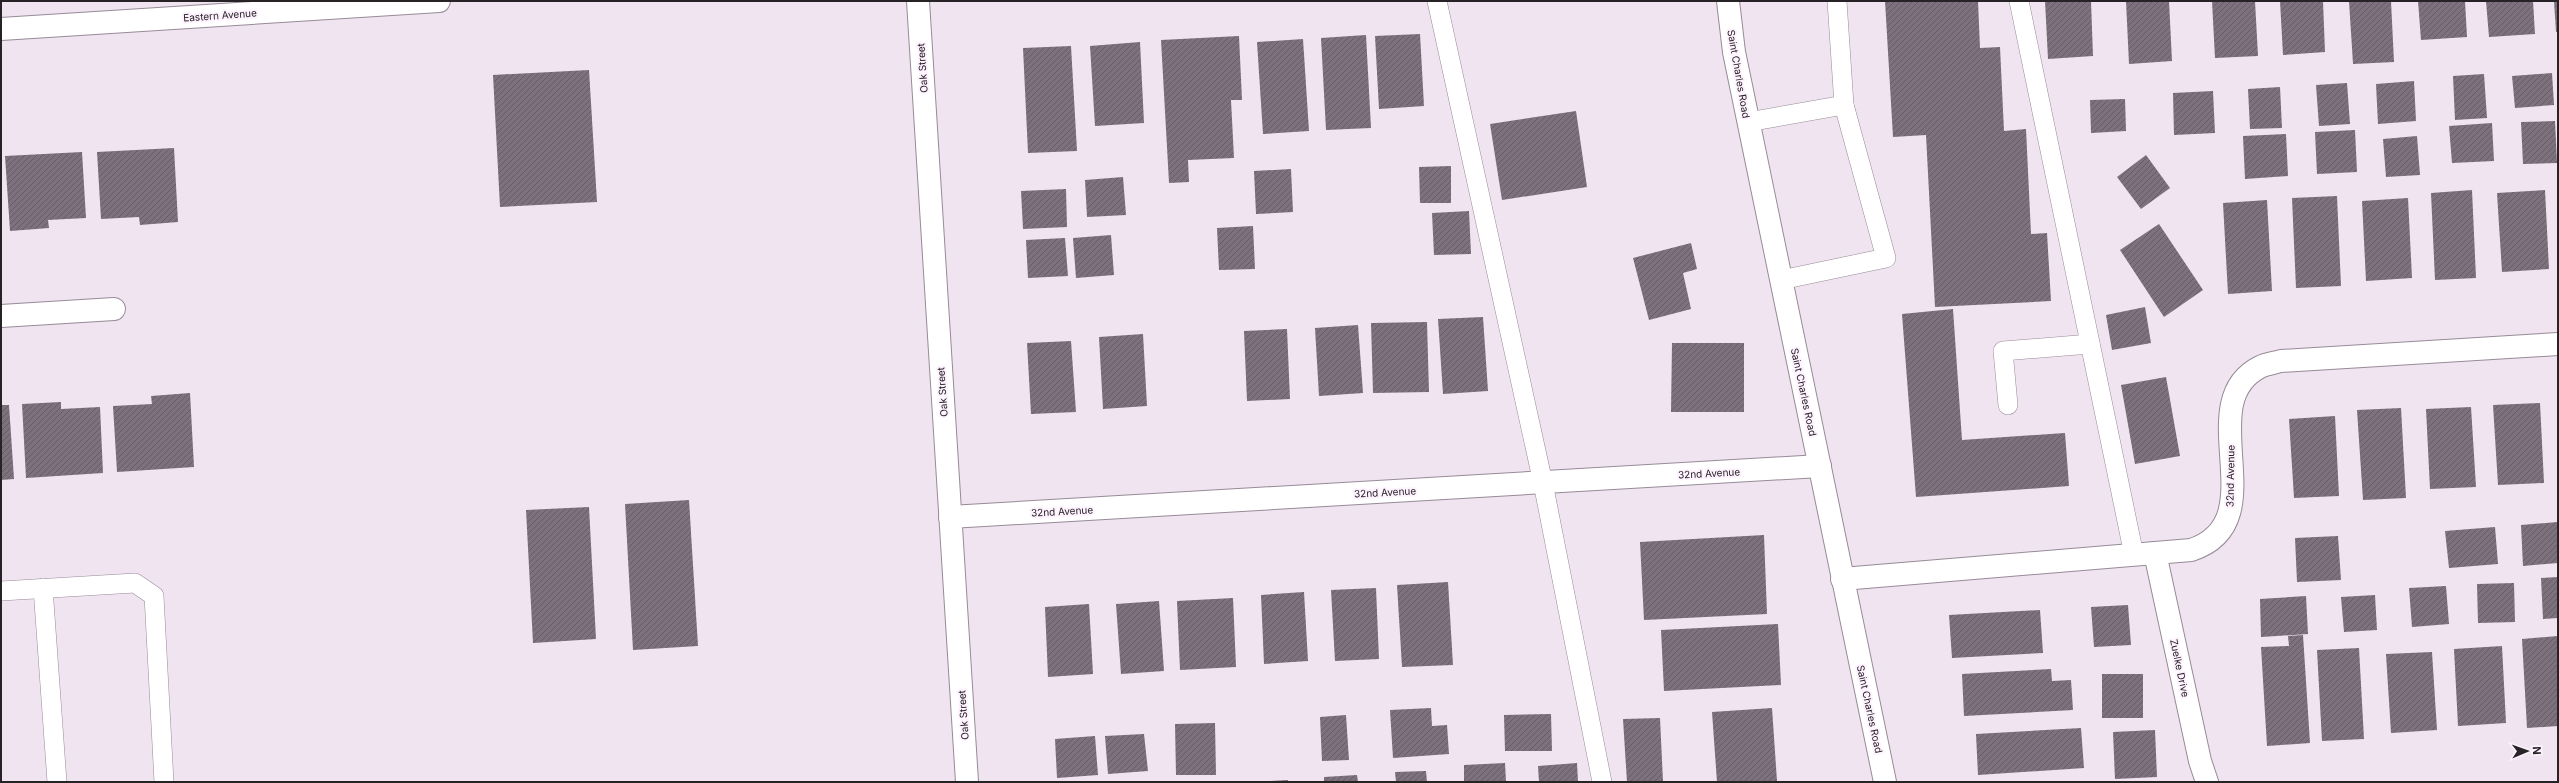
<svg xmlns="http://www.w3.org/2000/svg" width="2559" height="783" viewBox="0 0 2559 783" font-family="Inter,sans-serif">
  <defs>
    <pattern id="building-hatch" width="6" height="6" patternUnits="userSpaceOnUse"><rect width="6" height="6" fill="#7c717d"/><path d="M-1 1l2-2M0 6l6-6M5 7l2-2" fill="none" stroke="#655c66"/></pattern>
  </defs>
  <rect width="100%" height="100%" fill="#f1e4f1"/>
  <!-- building -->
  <g fill="url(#building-hatch)">
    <polygon points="1885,1 1978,1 1980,48 2000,47 2004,131 2026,129 2031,234 2047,233 2051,301 1935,307 1926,135 1893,137"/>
    <polygon points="2045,1 2091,1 2093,56 2048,59"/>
    <polygon points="2126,1 2169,1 2172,61 2129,64"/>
    <polygon points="2212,1 2255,1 2258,56 2215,58"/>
    <polygon points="2280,1 2323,1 2325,52 2283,55"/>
    <polygon points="2349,1 2391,1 2394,62 2353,64"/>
    <polygon points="2418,1 2465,1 2467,37 2421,40"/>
    <polygon points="2486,1 2533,1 2535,34 2489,37"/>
    <polygon points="2554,1 2558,1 2558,32 2556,32"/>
    <polygon points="1420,34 1424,106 1379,109 1375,36"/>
    <polygon points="1366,35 1371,128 1326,130 1321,38"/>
    <polygon points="1239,36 1242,100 1231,100 1234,158 1188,160 1189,182 1169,183 1161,40"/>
    <polygon points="1303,39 1309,131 1263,134 1257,42"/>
    <polygon points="1140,42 1144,123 1095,126 1090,46"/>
    <polygon points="1071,46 1077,151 1028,153 1023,48"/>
    <polygon points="589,70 597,202 500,207 493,75"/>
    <polygon points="2552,73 2554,105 2515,108 2512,76"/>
    <polygon points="2484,74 2487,118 2455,120 2453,76"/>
    <polygon points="2414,81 2416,121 2378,124 2376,84"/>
    <polygon points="2347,83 2350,124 2319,126 2316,85"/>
    <polygon points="2280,87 2282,128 2250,129 2248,89"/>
    <polygon points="2213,91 2215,133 2174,135 2173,93"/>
    <polygon points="2125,99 2126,131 2091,133 2090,100"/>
    <polygon points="1576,111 1587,187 1502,200 1490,124"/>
    <polygon points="2555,121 2557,163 2523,164 2521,122"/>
    <polygon points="2492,123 2494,161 2452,163 2449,126"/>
    <polygon points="2355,130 2357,172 2317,174 2315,132"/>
    <polygon points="2286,134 2288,176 2245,179 2243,136"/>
    <polygon points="2417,136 2420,175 2386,177 2383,139"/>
    <polygon points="174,148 178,222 140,225 139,217 101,219 97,152"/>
    <polygon points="82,152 86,218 48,220 49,228 10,231 5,156"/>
    <polygon points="2146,155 2170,188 2141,209 2117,177"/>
    <polygon points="1451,166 1451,203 1420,203 1419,167"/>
    <polygon points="1291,169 1293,212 1256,214 1254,171"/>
    <polygon points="1123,177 1126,215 1087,217 1085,180"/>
    <polygon points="1066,189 1067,227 1023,229 1021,191"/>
    <polygon points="2472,190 2476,278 2435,280 2431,193"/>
    <polygon points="2545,190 2549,269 2502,272 2497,193"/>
    <polygon points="2337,196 2341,286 2296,288 2292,198"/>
    <polygon points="2408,198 2412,278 2366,281 2362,201"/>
    <polygon points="2267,200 2272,291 2228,294 2223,203"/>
    <polygon points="1469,211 1471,254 1434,255 1432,213"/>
    <polygon points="2159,224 2203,290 2164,317 2120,250"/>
    <polygon points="1253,226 1255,269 1219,270 1217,228"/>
    <polygon points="1111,235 1114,275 1076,278 1073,238"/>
    <polygon points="1065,238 1068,276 1028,278 1026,240"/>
    <polygon points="1691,243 1697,269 1683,273 1691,309 1649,320 1633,258"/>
    <polygon points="2145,307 2151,343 2112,350 2106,315"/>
    <polygon points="1953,309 1962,440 2065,433 2069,486 1916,497 1902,314"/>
    <polygon points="1483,317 1488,391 1443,394 1438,319"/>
    <polygon points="1427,322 1429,392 1373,393 1371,323"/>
    <polygon points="1358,325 1363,393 1319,396 1315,328"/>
    <polygon points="1287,329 1290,399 1247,401 1244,331"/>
    <polygon points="1143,334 1147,406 1103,409 1099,337"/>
    <polygon points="1071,341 1076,412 1031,414 1027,343"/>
    <polygon points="1672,343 1744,343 1744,412 1671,412"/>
    <polygon points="2166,377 2180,456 2135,464 2121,385"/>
    <polygon points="190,393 194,467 117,472 113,406 152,404 151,396"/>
    <polygon points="61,402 61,409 100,407 103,473 26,478 22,404"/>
    <polygon points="2540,403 2544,483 2498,485 2493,405"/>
    <polygon points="1,405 9,405 14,479 1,480"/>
    <polygon points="2471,407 2476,487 2430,489 2426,409"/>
    <polygon points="2401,408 2406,498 2363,500 2357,410"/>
    <polygon points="2335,416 2339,496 2294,498 2289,419"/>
    <polygon points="689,500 698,646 633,650 625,504"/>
    <polygon points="589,507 596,639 533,643 526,510"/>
    <polygon points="2558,522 2558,563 2523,566 2521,525"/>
    <polygon points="2495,527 2498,564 2449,568 2445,531"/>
    <polygon points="1764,535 1767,614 1644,620 1640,542"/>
    <polygon points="2338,536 2341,580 2297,582 2295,538"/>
    <polygon points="2558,577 2558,618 2543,619 2541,578"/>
    <polygon points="1448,582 1453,665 1402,667 1397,585"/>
    <polygon points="2514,583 2515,622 2478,623 2477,584"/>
    <polygon points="2446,586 2449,624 2412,627 2409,588"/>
    <polygon points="1376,588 1379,659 1335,661 1331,590"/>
    <polygon points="1304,592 1308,661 1264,664 1261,595"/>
    <polygon points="2375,595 2377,630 2344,632 2341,597"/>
    <polygon points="2306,596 2308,634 2261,637 2260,599"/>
    <polygon points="1233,598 1236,667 1180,670 1177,601"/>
    <polygon points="1159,601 1164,671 1121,674 1116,604"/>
    <polygon points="1089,604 1093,674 1048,677 1045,607"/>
    <polygon points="2128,605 2131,645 2094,647 2091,607"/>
    <polygon points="2040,610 2043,653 1952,658 1949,615"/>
    <polygon points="1778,624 1781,685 1664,691 1661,630"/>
    <polygon points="2303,635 2310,743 2267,746 2261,647 2289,646 2288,636"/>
    <polygon points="2558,636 2558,726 2527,728 2522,639"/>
    <polygon points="2502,646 2506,723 2458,726 2454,649"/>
    <polygon points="2359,648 2364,739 2322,741 2317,650"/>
    <polygon points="2432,652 2437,730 2391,733 2386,654"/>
    <polygon points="2051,669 2052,681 2071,680 2073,710 1964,716 1962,674"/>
    <rect x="2102" y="674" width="41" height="44"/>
    <polygon points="1431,708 1432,726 1447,725 1449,754 1393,758 1390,710"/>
    <polygon points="1772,708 1777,781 1717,782 1712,712"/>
    <polygon points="1551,714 1552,751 1505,751 1504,715"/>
    <polygon points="1346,715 1349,760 1322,761 1320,717"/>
    <polygon points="1660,718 1663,782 1627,782 1623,719"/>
    <polygon points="1215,723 1216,775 1176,775 1175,724"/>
    <polygon points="2081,728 2084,768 1978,775 1976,734"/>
    <polygon points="2155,730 2157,777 2115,779 2113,732"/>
    <polygon points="1144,734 1148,771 1108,774 1105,736"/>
    <polygon points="1095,736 1098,775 1057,778 1055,739"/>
    <polygon points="1505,763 1506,782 1464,782 1464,765"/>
    <polygon points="1577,763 1578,782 1539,782 1538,766"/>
    <polygon points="1426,771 1427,782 1396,782 1395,772"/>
    <polygon points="1357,775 1358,782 1324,782 1324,777"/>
    <polygon points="1288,780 1288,782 1270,782 1270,781"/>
  </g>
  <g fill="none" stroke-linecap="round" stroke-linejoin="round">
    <!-- lane casing -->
    <g stroke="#968b96" stroke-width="20">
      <g id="lane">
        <polyline points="1437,1 1543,483 1602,782"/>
        <polyline points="2019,1 2134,555"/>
        <polyline points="1748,122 1844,105"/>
        <polyline points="1781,280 1886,258 1844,105 1837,1"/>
        <polyline points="2008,405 2003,351 2090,344"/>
        <polyline points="43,588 57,782"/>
        <polyline points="1,591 135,583 154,596 164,782"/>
      </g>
    </g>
    <!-- street casing -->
    <g stroke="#968b96" stroke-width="24">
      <g id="street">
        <polyline points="918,1 967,782"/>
        <polyline points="1,29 439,1"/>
        <polyline points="1,316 114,309"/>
        <polyline points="950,517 1820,466"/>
        <polyline points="2155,553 2200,761 2207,782"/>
        <path d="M1842 579 2191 550C2278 522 2189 403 2260 367 2266 364 2274 363 2281 361L2558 344"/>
      </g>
    </g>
    <!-- secondary casing -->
    <g stroke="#968b96" stroke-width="24">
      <polyline id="secondary" points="1728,1 1734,52 1885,782"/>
    </g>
    <!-- lane -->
    <use href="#lane" stroke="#fff" stroke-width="19"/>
    <!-- street -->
    <use href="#street" stroke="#fff" stroke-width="22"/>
    <!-- secondary -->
    <use href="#secondary" stroke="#fff" stroke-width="22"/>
  </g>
  <g text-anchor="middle" stroke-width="4" stroke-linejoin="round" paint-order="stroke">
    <!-- street labels -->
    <g font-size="10" fill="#262226" stroke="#fef2fe">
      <text transform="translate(220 15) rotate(-4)" y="4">Eastern Avenue</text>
      <text transform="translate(922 68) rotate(-94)" y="4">Oak Street</text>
      <text transform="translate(1739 74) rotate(80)" y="4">Saint Charles Road</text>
      <text transform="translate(942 392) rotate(-94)" y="4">Oak Street</text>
      <text transform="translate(1804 392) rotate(78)" y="4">Saint Charles Road</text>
      <text transform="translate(1709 473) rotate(-3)" y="4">32nd Avenue</text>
      <text transform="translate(2230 476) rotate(-89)" y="4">32nd Avenue</text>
      <text transform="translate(1385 492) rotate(-3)" y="4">32nd Avenue</text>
      <text transform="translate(1062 511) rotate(-3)" y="4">32nd Avenue</text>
      <text transform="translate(2180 668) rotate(78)" y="4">Zuelke Drive</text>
      <text transform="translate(1870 709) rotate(78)" y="4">Saint Charles Road</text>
      <text transform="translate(963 715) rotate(-94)" y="4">Oak Street</text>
    </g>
  </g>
  <!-- border -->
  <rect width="2559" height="783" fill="none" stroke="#262226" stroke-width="4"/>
  <!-- north arrow -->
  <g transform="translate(2527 751) rotate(88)" stroke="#fef2fe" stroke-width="3" paint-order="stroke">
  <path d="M0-3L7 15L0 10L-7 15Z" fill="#262226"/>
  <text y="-6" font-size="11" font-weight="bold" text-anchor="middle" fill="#262226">N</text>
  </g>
</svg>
